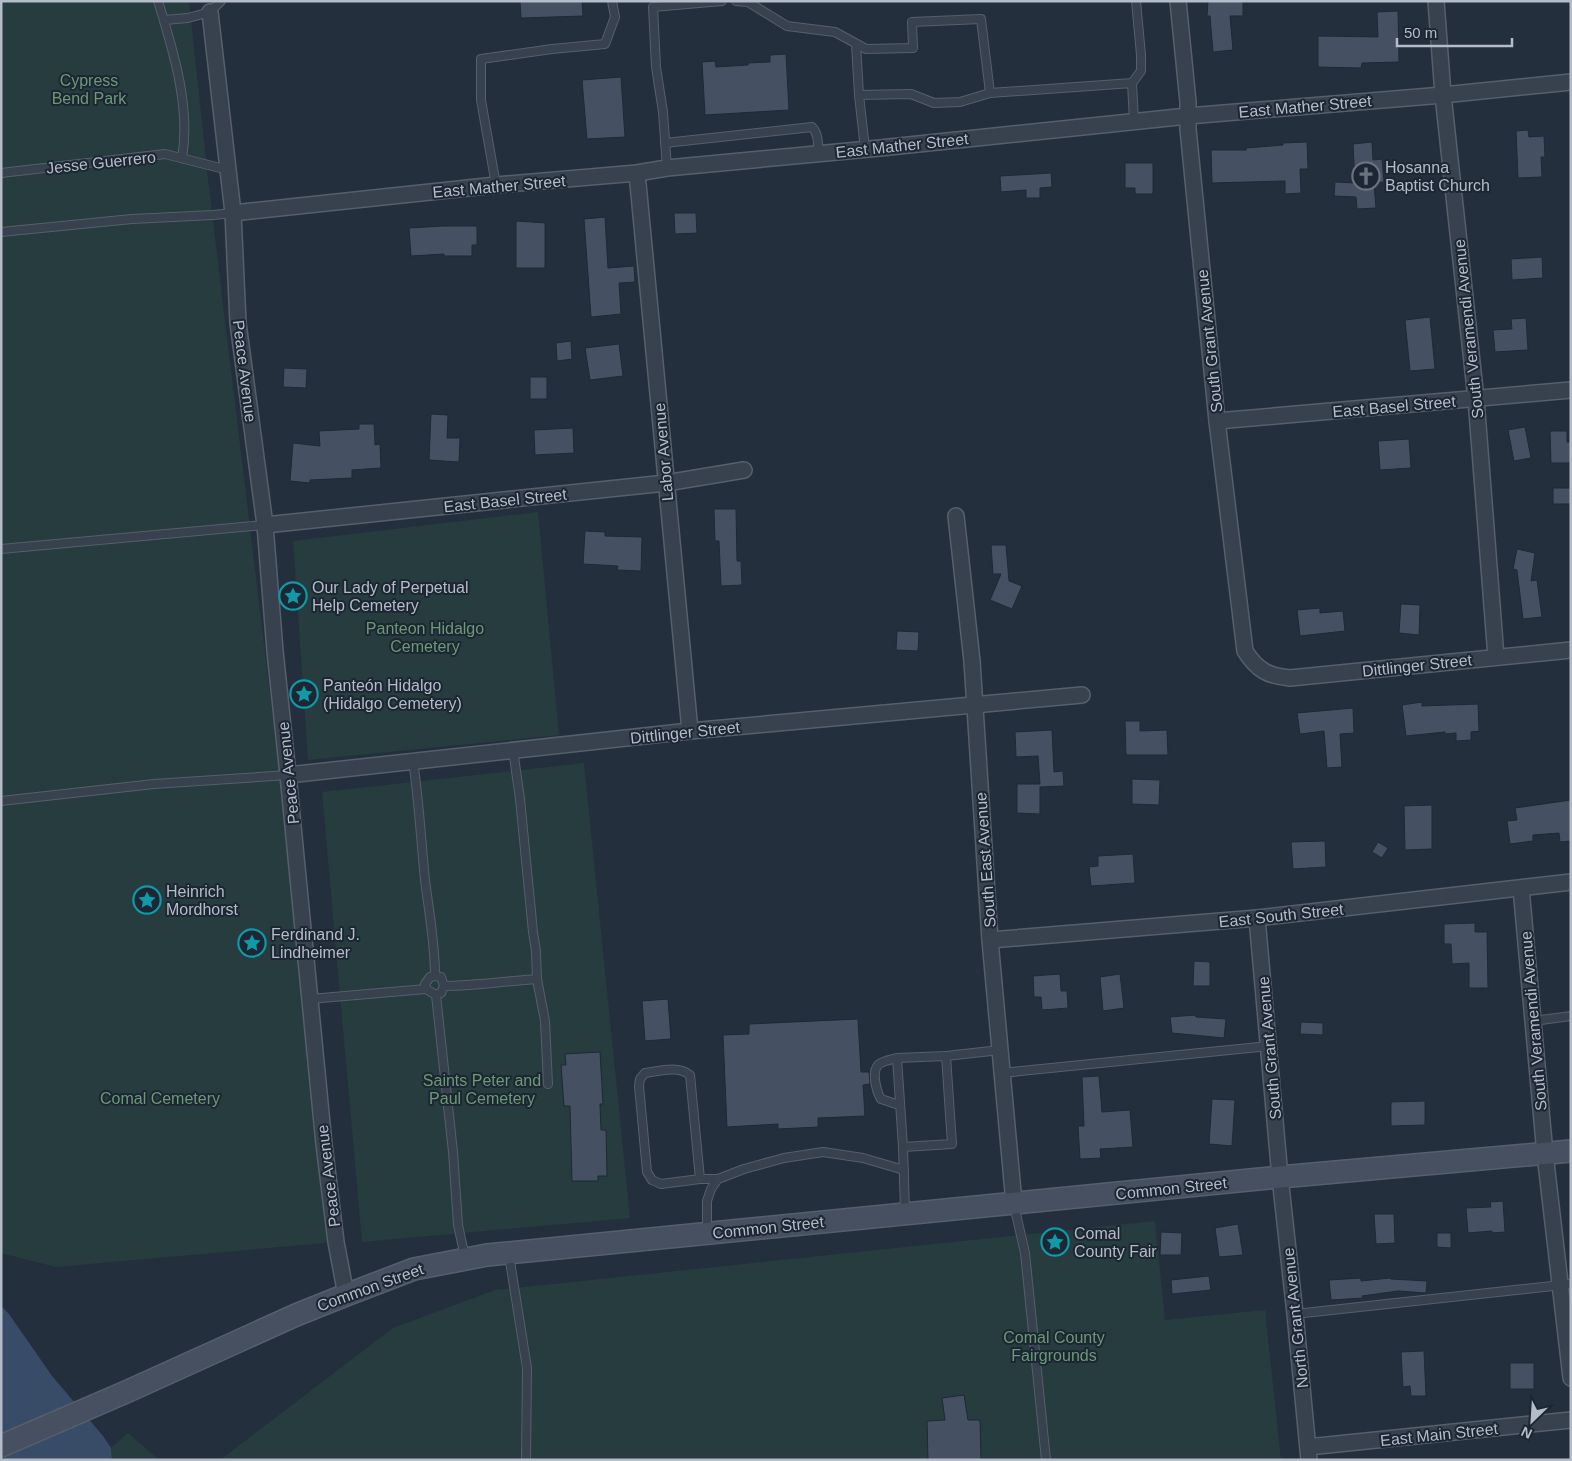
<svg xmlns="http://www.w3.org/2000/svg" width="1572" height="1461" viewBox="0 0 1572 1461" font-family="Helvetica,sans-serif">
  <rect width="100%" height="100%" fill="#242f3e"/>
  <!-- green -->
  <g fill="#263c3f">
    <polygon points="1,1 189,1 208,179 336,1242 56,1267 1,1253"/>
    <polygon points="538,512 559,735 308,760 293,541"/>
    <polygon points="584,763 630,1218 362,1242 322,792"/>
    <polygon points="1155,1221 1165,1320 1265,1310 1281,1460 220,1460 393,1328 495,1290"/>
    <polygon points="128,1433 159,1460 112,1460 111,1448"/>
  </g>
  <!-- water -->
  <polygon fill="#394c67" points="1,1306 9,1314 52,1376 103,1436 111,1448 112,1460 6,1460 1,1454"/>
  <!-- building -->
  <g fill="#455162" stroke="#1f2835">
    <polygon points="520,1 582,1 583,16 521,18"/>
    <polygon points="1208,1 1243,1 1243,16 1230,16 1233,50 1213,52 1210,16 1207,16"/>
    <polygon points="1398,11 1399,62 1362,63 1361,68 1318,67 1318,36 1378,37 1377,12"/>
    <polygon points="786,54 789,110 705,115 702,62 715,61 716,67 748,65 748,63 770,62 770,55"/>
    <polygon points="621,77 625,137 587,139 582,80"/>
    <polygon points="1528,130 1529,137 1544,136 1545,157 1541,157 1542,177 1518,178 1516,131"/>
    <polygon points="1307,142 1308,169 1300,169 1301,193 1285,194 1285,181 1212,183 1211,150 1246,150 1246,148 1283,145 1283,143"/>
    <polygon points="1372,142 1373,160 1382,159 1384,182 1374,183 1376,208 1357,209 1356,197 1334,196 1335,182 1355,183 1353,144"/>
    <polygon points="1125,163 1153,163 1153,194 1135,194 1135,188 1125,188"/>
    <polygon points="1051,173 1052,187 1040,188 1040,198 1026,198 1026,190 1001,192 1000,176"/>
    <polygon points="674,213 696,213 697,233 675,234"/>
    <polygon points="605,217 608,268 634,266 635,282 619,283 621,314 591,317 584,219"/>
    <polygon points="516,221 545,223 545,268 516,268"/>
    <polygon points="443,226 477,226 477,245 472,245 472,256 444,256 444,254 411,256 409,228"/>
    <polygon points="1542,257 1543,278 1512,280 1511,259"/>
    <polygon points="1430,317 1435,369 1410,371 1405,320"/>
    <polygon points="1526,318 1528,350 1495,352 1493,330 1512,329 1511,319"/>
    <polygon points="571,341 572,359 557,361 556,343"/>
    <polygon points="619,344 623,376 590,380 585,348"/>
    <polygon points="284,368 307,369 306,388 283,387"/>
    <rect x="530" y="377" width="17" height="22"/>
    <polygon points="431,414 448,415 447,438 460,438 459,462 429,460"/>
    <polygon points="359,424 374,424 375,445 380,444 381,468 352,470 352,478 310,480 310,483 290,481 293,443 320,446 319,431 359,429"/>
    <polygon points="1525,427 1531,458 1514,461 1508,430"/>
    <polygon points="573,428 574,453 535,455 534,430"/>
    <polygon points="1550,431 1567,431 1567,442 1571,442 1571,463 1551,463"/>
    <polygon points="1409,439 1411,468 1380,470 1378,441"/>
    <rect x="1553" y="488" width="18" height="16"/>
    <polygon points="714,509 736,509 737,561 741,561 742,585 721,586 719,541 715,541"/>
    <polygon points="585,531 605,532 605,536 642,537 641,571 617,570 618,566 583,564"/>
    <polygon points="991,545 1006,545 1009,581 1022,586 1012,609 990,600 1001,574 993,574"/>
    <polygon points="1517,549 1535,553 1531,581 1537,580 1542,617 1523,619 1517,570 1513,569"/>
    <polygon points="1401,604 1420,605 1419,635 1399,633"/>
    <polygon points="1320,608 1320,613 1343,611 1345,631 1300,636 1297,610"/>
    <polygon points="897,631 919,632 918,651 896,650"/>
    <polygon points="1422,702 1422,706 1478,704 1479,731 1471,732 1471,740 1456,741 1456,733 1445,734 1445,732 1406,736 1402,705"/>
    <polygon points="1353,708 1354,733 1340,734 1342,767 1327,768 1324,731 1300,734 1297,713"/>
    <polygon points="1125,721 1140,721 1140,731 1167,730 1168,755 1126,755"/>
    <polygon points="1052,730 1054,772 1063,771 1064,786 1040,787 1040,814 1017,813 1017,784 1040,784 1038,756 1016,757 1015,732"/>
    <polygon points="1132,779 1160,780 1159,805 1132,804"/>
    <polygon points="1571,800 1571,841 1560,842 1559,833 1533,835 1533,841 1510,844 1507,821 1517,820 1515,808"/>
    <polygon points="1432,805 1432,849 1405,850 1404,806"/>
    <polygon points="1325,841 1326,867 1293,869 1291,842"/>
    <polygon points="1378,842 1388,848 1382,858 1372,852"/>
    <polygon points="1133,854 1135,883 1091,886 1089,867 1098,866 1098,856"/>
    <polygon points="1475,923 1475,932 1487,932 1488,988 1469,988 1469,963 1452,964 1451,944 1444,944 1444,924"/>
    <polygon points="1194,961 1210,962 1210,986 1193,986"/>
    <polygon points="1060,974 1061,991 1067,991 1068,1008 1042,1010 1041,997 1034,997 1033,976"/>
    <polygon points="1120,974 1124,1008 1103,1011 1100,977"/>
    <polygon points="668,999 671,1039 645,1041 642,1001"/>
    <polygon points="1195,1015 1196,1017 1226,1019 1224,1038 1172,1033 1170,1017"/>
    <polygon points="858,1019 861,1072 869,1072 870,1084 863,1085 865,1116 818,1118 818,1127 778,1129 778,1124 727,1127 723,1035 749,1034 749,1024"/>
    <polygon points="1301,1022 1323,1023 1323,1035 1300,1034"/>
    <polygon points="600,1052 603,1104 600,1104 601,1130 606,1130 607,1176 598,1176 598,1181 572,1181 570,1106 564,1106 561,1065 566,1065 565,1054"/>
    <polygon points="1099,1076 1102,1112 1130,1110 1133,1147 1100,1149 1101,1158 1080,1159 1078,1126 1084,1126 1082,1077"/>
    <polygon points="1212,1099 1235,1100 1232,1146 1209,1144"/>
    <polygon points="1425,1101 1425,1125 1391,1126 1391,1102"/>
    <polygon points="1503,1201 1505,1232 1492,1233 1492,1231 1468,1233 1466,1208 1491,1207 1490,1202"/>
    <polygon points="1374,1214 1394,1214 1395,1243 1376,1244"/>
    <polygon points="1238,1224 1243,1255 1219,1257 1215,1228"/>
    <polygon points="1161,1232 1182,1233 1181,1255 1160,1255"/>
    <polygon points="1437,1233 1451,1233 1451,1248 1437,1247"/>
    <polygon points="1209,1276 1211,1290 1172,1294 1171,1280"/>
    <polygon points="1361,1278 1361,1281 1390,1278 1391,1279 1427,1281 1426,1293 1398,1291 1362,1296 1363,1298 1331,1300 1329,1280"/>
    <polygon points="1424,1351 1426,1396 1411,1396 1410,1386 1403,1387 1401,1352"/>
    <rect x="1510" y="1363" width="24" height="26"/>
    <polygon points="964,1395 968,1420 980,1420 981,1460 928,1460 927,1421 945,1420 942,1398"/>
  </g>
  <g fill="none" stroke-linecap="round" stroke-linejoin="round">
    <!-- lane casing -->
    <g stroke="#565f6c" stroke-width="10">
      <g id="lane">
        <path d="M158 1C173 50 191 107 182 158"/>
        <polyline points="736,1 748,2 787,26 835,32 866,49 913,48 912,22 981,19 990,93 1132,83 1134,121"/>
        <polyline points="164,20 188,18 210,12 221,1"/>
        <polyline points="856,44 859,95 911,94 934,103 960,102 990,93"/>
        <polyline points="1132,83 1141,71 1141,55 1136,1"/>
        <polyline points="859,95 865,149"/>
        <path d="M665 143 812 127C819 134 818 145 818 154"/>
        <polyline points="667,168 663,112 656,67 653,7 722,1"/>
        <polyline points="1,173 165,154 228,170"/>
        <polyline points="496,185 481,100 481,59 552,49 605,44 615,17 612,1"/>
        <polyline points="1,232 132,219 213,215 233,213"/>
        <polyline points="1,549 265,525"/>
        <path d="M413 761C419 801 421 840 425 880 429 912 435 943 435 976"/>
        <polyline points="1,801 154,784 288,775"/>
        <polyline points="537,979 545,1021 548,1084"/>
        <path d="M444 986C475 986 506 981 537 979L536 951 533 932 520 799 513 750"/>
        <polyline points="436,995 426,989 425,984 430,977 435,976 441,977 444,986 441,993 436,995 453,1152 458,1225 465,1257"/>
        <polyline points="310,999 426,989"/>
        <polyline points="1533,1021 1571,1016"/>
        <polyline points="946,1056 1000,1050"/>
        <path d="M897 1058C882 1062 873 1062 875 1080 876 1087 877 1093 881 1099L899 1105"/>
        <polyline points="1002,1073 1269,1046"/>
        <polyline points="903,1147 952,1144 946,1056 897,1058 903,1147 905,1211"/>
        <path d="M700 1179 690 1075C678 1065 660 1071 645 1073L640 1079 639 1086 647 1172 652 1180 661 1184 700 1179H718"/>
        <polyline points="1014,1205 1025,1253 1046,1460"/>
        <polyline points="707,1232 707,1201 711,1189 718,1179 744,1169 784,1158 823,1152 863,1158 904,1170"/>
        <polyline points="509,1255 527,1368 526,1460"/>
        <polyline points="1295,1314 1571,1284"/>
      </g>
    </g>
    <!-- street casing -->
    <g stroke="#565f6c" stroke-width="18">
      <g id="street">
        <path d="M1178 1 1188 102V129L1217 421 1245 651C1257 670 1268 676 1290 678L1571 650"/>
        <polyline points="1436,1 1443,95 1476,399 1496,657"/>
        <polyline points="210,12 233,213 238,323 265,525 275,651 288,775 324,1144 336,1242 346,1295"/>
        <polyline points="637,173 690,731"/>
        <polyline points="233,213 496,185 637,173 667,168 880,148 1188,116 1443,95 1571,82"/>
        <polyline points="1217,421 1571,390"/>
        <polyline points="956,516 972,661 990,940 1014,1203"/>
        <polyline points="265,525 666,483 744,470"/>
        <polyline points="288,775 690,731 1082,695"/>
        <polyline points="1521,888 1545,1154 1571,1378"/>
        <polyline points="1257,918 1280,1177 1295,1314 1309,1460"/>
        <polyline points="990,940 1257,918 1571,882"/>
        <polyline points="1308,1447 1571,1420"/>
      </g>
    </g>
    <!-- secondary casing -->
    <g stroke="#565f6c" stroke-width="24">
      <polyline id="secondary" points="1,1446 126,1392 296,1315 346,1295 414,1269 487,1255 1280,1177 1571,1151"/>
    </g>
    <!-- lane -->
    <use href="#lane" stroke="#38414e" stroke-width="8"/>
    <!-- street -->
    <use href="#street" stroke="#38414e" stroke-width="15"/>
    <!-- secondary -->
    <use href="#secondary" stroke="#465061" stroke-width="21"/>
  </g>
  <!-- icons -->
  <defs>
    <g id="church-ring" transform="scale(1.4375)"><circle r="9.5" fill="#1d2633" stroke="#6b7280" stroke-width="1.5"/><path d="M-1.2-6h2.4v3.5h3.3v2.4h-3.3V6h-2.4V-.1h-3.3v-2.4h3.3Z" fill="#6b7280"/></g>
    <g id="sight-ring" transform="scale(1.4375)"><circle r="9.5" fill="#1d2633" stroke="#0f9aa8" stroke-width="1.5"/><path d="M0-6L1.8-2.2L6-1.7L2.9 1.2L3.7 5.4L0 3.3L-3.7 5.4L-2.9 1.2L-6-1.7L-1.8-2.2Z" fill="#0f9aa8"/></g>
  </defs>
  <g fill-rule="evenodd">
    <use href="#church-ring" x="1366" y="176"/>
    <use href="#sight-ring" x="293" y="596"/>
    <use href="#sight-ring" x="304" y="694"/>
    <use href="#sight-ring" x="147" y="900"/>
    <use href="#sight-ring" x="252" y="943"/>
    <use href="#sight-ring" x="1055" y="1242"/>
  </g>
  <g text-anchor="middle" stroke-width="4" stroke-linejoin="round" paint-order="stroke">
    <!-- park labels -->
    <g font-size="16" fill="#6b9a76" stroke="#1d2633">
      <text x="89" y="86">Cypress<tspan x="89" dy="18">Bend Park</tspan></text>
      <text x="425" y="634">Panteon Hidalgo<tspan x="425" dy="18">Cemetery</tspan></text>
      <text x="482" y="1086">Saints Peter and<tspan x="482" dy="18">Paul Cemetery</tspan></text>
      <text x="160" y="1104">Comal Cemetery</text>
      <text x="1054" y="1343">Comal County<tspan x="1054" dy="18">Fairgrounds</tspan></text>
    </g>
    <!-- street labels -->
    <g font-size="16" fill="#b4bcc9" stroke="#1d2633">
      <text transform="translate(1305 106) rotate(-5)" y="6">East Mather Street</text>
      <text transform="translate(902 145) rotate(-6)" y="6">East Mather Street</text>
      <text transform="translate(101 162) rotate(-6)" y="6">Jesse Guerrero</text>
      <text transform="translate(499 186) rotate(-5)" y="6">East Mather Street</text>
      <text transform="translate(1468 329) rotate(-96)" y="6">South Veramendi Avenue</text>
      <text transform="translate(1209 341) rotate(-96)" y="6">South Grant Avenue</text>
      <text transform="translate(245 371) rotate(83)" y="6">Peace Avenue</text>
      <text transform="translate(1394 406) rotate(-5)" y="6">East Basel Street</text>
      <text transform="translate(663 452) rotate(-95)" y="6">Labor Avenue</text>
      <text transform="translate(505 500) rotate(-6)" y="6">East Basel Street</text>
      <text transform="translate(1417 665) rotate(-6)" y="6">Dittlinger Street</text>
      <text transform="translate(685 732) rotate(-6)" y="6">Dittlinger Street</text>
      <text transform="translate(288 773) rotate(-96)" y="6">Peace Avenue</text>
      <text transform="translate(985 860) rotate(-94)" y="6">South East Avenue</text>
      <text transform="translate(1281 915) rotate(-6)" y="6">East South Street</text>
      <text transform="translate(1533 1021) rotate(-95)" y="6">South Veramendi Avenue</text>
      <text transform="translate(1269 1048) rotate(-95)" y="6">South Grant Avenue</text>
      <text transform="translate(328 1176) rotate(-97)" y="6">Peace Avenue</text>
      <text transform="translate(1171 1188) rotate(-6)" y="6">Common Street</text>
      <text transform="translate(768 1227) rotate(-6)" y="6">Common Street</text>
      <text transform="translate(370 1287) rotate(-20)" y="6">Common Street</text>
      <text transform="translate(1295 1318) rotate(-96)" y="6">North Grant Avenue</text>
      <text transform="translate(1439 1434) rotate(-6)" y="6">East Main Street</text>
    </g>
    <!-- poi labels -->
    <g font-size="16" fill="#b4bcc9" stroke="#1d2633" text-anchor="start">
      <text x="1385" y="173">Hosanna<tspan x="1385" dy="18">Baptist Church</tspan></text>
      <text x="312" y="593">Our Lady of Perpetual<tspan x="312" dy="18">Help Cemetery</tspan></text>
      <text x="323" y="691">Panteón Hidalgo<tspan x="323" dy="18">(Hidalgo Cemetery)</tspan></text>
      <text x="166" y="897">Heinrich<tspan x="166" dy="18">Mordhorst</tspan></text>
      <text x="271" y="940">Ferdinand J.<tspan x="271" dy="18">Lindheimer</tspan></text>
      <text x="1074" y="1239">Comal<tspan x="1074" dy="18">County Fair</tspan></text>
    </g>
  </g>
  <!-- border -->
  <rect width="1572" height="1461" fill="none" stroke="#b4bcc9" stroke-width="5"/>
  <!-- north arrow -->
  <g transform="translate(1532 1421) rotate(205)" stroke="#1d2633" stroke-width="4" paint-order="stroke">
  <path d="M0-4L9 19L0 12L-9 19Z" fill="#b4bcc9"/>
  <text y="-8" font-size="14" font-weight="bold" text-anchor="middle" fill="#b4bcc9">N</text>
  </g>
  <!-- scale -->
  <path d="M1397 38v8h115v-8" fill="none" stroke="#b4bcc9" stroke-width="2.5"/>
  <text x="1404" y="38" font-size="15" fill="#b4bcc9" stroke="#1d2633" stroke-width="4" paint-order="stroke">50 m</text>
</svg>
